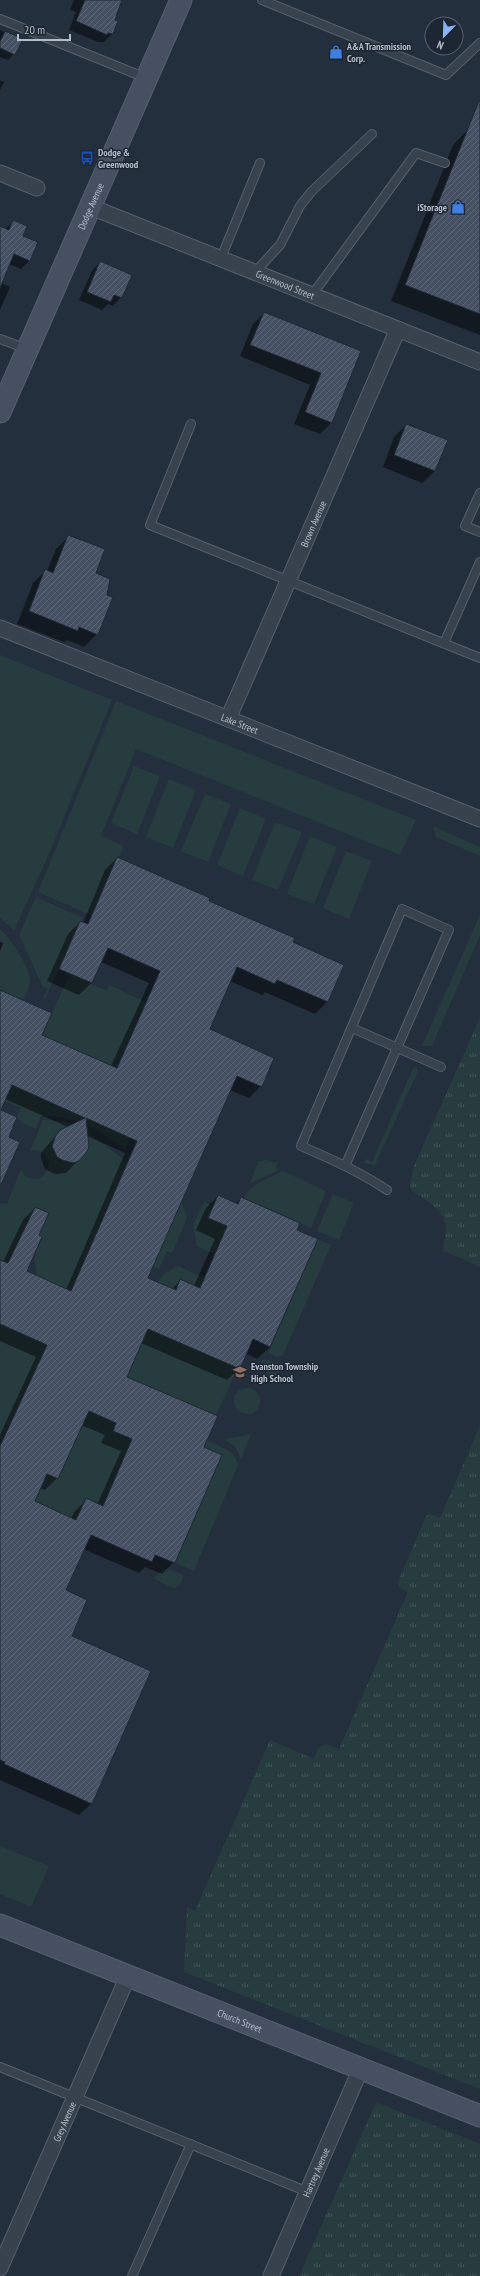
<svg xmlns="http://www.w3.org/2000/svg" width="480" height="2276" viewBox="0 0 480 2276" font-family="'PT Sans Narrow',sans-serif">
  <defs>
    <pattern id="park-tufts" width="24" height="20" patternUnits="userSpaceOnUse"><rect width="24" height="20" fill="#263c3f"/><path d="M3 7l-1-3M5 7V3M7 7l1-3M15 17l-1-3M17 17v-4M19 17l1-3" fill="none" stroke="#435659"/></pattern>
    <pattern id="building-hatch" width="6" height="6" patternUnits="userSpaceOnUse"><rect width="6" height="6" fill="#455162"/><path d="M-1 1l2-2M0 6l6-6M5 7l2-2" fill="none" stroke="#5d6877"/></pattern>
  </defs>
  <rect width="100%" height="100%" fill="#242f3e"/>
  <!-- green -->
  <g fill="#263c3f">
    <polygon points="0,655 112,700 46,861 14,930 0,918"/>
    <polygon points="116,701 416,820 400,855 136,749 101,836 124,846 92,916 38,892"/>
    <polygon points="134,766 160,776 137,834 111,823"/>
    <polygon points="169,779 196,790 173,848 146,837"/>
    <polygon points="205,794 231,804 208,862 181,851"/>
    <polygon points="240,808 266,819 243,876 217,865"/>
    <polygon points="275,822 302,832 278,890 252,880"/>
    <polygon points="433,826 480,847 480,856 436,837"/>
    <polygon points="310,836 337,847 314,904 287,894"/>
    <polygon points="346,851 372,861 349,919 323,908"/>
    <polygon points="36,897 83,918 45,999 43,998 47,989 43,987 19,935"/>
    <polygon points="480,915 480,935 432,1046 422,1046"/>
    <path d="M0 929C10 938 32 969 30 983 29 989 25 995 23 1000L0 990V953L4 943 0 941Z"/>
    <polygon points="70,974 107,991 109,985 146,1002 117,1068 42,1035"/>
    <polygon points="414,1066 418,1071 375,1165 364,1163 366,1159 372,1162"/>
    <path d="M12 1085 130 1138 125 1149C93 1128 82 1117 41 1116L36 1129 22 1123 17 1117 21 1108 5 1101Z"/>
    <path d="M43 1120 64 1121 80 1126 128 1163 71 1291 37 1276 34 1255 42 1237 39 1235 49 1213 35 1207 7 1263 0 1259V1203L7 1204 21 1169 26 1177C42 1182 47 1175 49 1160 44 1152 40 1150 30 1151Z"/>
    <polygon points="265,1160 278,1163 275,1168 279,1170 250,1183 258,1162"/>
    <path d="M283 1171 326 1191 311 1228 244 1198C251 1184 269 1178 283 1171Z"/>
    <polygon points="178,1191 187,1218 172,1253 167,1251 159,1269 153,1267"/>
    <polygon points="333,1194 354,1203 339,1240 317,1231"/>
    <polygon points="204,1202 213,1206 208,1218 227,1226 214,1254 197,1246 193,1225"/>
    <polygon points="318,1239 331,1245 283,1355 277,1357 268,1353"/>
    <polygon points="178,1266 204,1278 200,1288 181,1279 176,1290 157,1282 165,1273"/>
    <polygon points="0,1324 53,1348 0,1446"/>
    <polygon points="148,1329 238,1368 216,1415 127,1377"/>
    <polygon points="262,1359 282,1363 275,1381 270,1380 261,1362"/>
    <circle cx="247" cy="1401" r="13"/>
    <polygon points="77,1406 117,1422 113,1431 132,1439 103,1506 86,1499 76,1520 29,1499 47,1474 58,1479"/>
    <polygon points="251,1434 241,1459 235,1446 225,1440 226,1439"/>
    <path d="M207 1441C219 1446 235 1450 238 1465L194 1571 175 1563 222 1455 204 1447Z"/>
    <polygon points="165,1568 183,1575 182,1581 175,1589 153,1578"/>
    <polygon points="0,1846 49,1866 31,1907 0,1894"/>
  </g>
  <!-- park -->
  <g fill="url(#park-tufts)">
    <path d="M480 1018V1267L442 1250C454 1215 437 1208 411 1190L410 1183 414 1166Z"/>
    <polygon points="480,1426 480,2089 184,1972 187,1907 195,1911 270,1740 314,1759 318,1749 325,1744 339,1749 408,1592 399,1587 398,1582 426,1516 430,1514 440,1518"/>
    <polygon points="376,2102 480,2144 480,2276 299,2276"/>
  </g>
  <!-- shadow -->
  <g fill="#0007" fill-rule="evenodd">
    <polygon points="74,0 121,0 113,20 116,21 112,34 104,42 98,42 69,30 76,12 70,10"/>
    <polygon points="0,30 21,39 14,54 8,60 0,57"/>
    <polygon points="0,80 4,82 0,90"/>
    <polygon points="480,117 480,335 391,301 453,145"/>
    <polygon points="13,222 22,236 30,260 21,269 9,264 1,283 10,287 0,310 0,227 5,229"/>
    <polygon points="100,262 121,297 113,306 108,304 102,310 79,300 92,271"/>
    <polygon points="264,313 360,352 331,423 320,434 294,424 310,385 240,356 253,324"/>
    <polygon points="406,425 435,471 422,483 383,467 394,437"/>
    <polygon points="69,536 97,634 84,647 67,640 64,642 17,624 33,583 45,571 47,571 56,549"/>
    <path d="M117 858 343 965 327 1002 315 1014 265 992 262 995 230 981 208 1030 261 1086 249 1098 230 1090 146 1278 172 1289 181 1280 194 1286 215 1239 196 1230 206 1208 218 1196 235 1204 241 1198 296 1231 270 1347 257 1359 246 1353 239 1368 227 1380 141 1343 126 1377 203 1447 174 1562 162 1574 145 1567 139 1573 83 1549 65 1591 92 1803 79 1815 0 1780V1435L36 1357 0 1341V1260L3 1262 23 1220 35 1208 38 1236 26 1272 66 1290 125 1153 87 1136 86 1152 66 1173 55 1174 45 1169 41 1158V1153L60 1131 68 1127 5 1099 0 1110V991L41 1035 111 1066 149 983 101 962 91 983 79 995 47 981 68 934 80 922 83 923 105 870ZM81 1425 105 1435 101 1443 121 1451 97 1505 86 1500 74 1512 71 1518 33 1502 40 1488 45 1490 57 1478Z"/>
    <polygon points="0,942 3,943 0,950"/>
  </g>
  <!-- building -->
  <g fill="url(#building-hatch)" stroke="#1f2835" fill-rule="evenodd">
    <polygon points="85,0 122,0 115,20 118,21 113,34 108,33 107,35 76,21"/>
    <polygon points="5,31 23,39 15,55 0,48 0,42"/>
    <polygon points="479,101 480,101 480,314 405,285"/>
    <polygon points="13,220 27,226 23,236 38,242 30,261 14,254 0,288 0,226 9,230"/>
    <polygon points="100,261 132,275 122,298 114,295 111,302 87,292"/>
    <polygon points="264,312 361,351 332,423 305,412 321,373 250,345"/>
    <polygon points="406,424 448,440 435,471 394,455"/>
    <polygon points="68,535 105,549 96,573 110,579 107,595 113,597 98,635 79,627 78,631 29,611 45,569 53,573"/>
    <path d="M117 857 210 898 209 901 295 938 293 942 344 965 328 1002 277 980 275 984 237 967 210 1029 274 1058 262 1087 237 1076 148 1278 176 1290 180 1279 200 1288 227 1226 208 1218 218 1195 238 1204 241 1197 300 1223 297 1230 318 1239 270 1347 253 1339 240 1369 148 1329 127 1377 218 1416 204 1447 222 1455 175 1563 155 1555 152 1562 91 1535 66 1590 87 1600 72 1636 151 1671 92 1804 4 1764 5 1762 0 1760V1446L47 1345 0 1324V1260L8 1263 35 1207 49 1213 39 1235 42 1237 27 1271 71 1291 137 1141 86 1118 89 1146 87 1152 79 1161 73 1163 62 1160 57 1157 52 1146 56 1135 60 1130 85 1118 12 1085 1 1110 17 1117 9 1137 20 1142 0 1187V990L52 1013 42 1035 117 1068 160 971 108 948 92 983 59 969 80 921 88 924ZM89 1411 116 1423 113 1431 132 1439 103 1506 86 1498 76 1520 35 1501 47 1474 58 1479Z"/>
  </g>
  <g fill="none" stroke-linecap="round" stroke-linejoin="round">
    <!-- lane casing -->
    <g stroke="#565f6c" stroke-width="10">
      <g id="lane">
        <polyline points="262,0 446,75 480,43"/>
        <polyline points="0,19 146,78"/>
        <polyline points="221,258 260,163"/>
        <polyline points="255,272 280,245 300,206 311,192 372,134"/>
        <polyline points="312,295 416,153 445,163"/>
        <polyline points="0,339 27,349"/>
        <polyline points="191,424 150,525 480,658"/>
        <polyline points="480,493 465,526 480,532"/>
        <polyline points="444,643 480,562"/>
        <polyline points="352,1028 441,1067"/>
        <path d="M345 1166 449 930 402 909 301 1146C331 1159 360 1172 387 1190"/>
        <polyline points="0,2067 308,2192"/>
        <polyline points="132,2276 191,2144"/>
      </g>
    </g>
    <!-- street casing -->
    <g stroke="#565f6c" stroke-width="17">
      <g id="street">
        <polyline points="0,173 37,188"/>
        <path id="s1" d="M91 207 480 362"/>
        <path id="s2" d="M0 628 480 819"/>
        <path id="s3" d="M228 719 398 329"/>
        <path id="s4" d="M0 2268 128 1976"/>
        <path id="s5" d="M271 2276 361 2068"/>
      </g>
    </g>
    <!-- secondary casing -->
    <g stroke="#565f6c" stroke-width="23">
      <g id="secondary">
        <path id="s6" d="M0 412 181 0"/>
        <path id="s7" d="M0 1925 480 2116"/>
      </g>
    </g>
    <!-- lane -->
    <use href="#lane" stroke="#38414e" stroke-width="8"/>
    <!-- street -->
    <use href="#street" stroke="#38414e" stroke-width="15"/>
    <!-- secondary -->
    <use href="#secondary" stroke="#465061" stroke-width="21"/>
  </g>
  <!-- icons -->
  <defs>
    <g id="shop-bare" transform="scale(1.08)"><path d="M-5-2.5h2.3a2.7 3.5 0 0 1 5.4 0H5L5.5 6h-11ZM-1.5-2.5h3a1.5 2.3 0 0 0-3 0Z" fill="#3f7fe0" stroke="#1d2633" stroke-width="2.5" paint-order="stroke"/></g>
    <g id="bus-bare" transform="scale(1.08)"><path d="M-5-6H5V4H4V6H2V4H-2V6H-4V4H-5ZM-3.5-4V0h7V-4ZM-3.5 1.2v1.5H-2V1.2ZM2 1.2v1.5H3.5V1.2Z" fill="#1a4fb4" stroke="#1d2633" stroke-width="2.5" paint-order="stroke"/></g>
    <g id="school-bare" transform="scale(1.08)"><path d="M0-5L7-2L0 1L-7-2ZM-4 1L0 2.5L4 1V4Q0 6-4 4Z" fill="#8d6e63" stroke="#1d2633" stroke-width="2.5" paint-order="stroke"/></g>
  </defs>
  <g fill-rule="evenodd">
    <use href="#shop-bare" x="336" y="52"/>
    <use href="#bus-bare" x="87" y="158"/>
    <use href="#shop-bare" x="458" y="207"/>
    <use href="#school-bare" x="240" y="1372"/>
  </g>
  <g text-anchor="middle" stroke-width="3" stroke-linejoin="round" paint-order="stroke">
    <!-- poi labels -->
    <g font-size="10" font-weight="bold" fill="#b4bcc9" stroke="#1d2633" text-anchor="start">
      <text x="347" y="50">A&amp;A Transmission<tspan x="347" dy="12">Corp.</tspan></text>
      <text x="98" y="156">Dodge &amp;<tspan x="98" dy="12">Greenwood</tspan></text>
      <text x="447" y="211" text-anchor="end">iStorage</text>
      <text x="251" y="1370">Evanston Township<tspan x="251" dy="12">High School</tspan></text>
    </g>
    <!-- street labels -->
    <g font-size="10" fill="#b4bcc9" stroke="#1d2633">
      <text dy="4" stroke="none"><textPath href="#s6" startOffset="225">Dodge Avenue</textPath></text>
      <text dy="4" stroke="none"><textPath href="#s1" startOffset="209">Greenwood Street</textPath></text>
      <text dy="4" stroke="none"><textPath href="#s3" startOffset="213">Brown Avenue</textPath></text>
      <text dy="4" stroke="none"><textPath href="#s2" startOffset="258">Lake Street</textPath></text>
      <text dy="4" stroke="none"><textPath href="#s7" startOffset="258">Church Street</textPath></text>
      <text dy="4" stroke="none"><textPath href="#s4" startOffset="160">Grey Avenue</textPath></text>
      <text dy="4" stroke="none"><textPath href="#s5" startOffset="113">Hartrey Avenue</textPath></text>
    </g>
  </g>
  <!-- north arrow -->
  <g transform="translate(444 36) rotate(203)"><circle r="19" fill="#1d2633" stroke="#59626f"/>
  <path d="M0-3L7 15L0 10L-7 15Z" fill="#8ab4f8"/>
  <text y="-6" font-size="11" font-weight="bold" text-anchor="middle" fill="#b4bcc9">N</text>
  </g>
  <!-- scale -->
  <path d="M18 34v6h52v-6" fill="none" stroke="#b4bcc9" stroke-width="2"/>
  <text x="24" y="34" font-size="12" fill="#b4bcc9" stroke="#1d2633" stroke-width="3" paint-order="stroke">20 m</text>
</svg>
